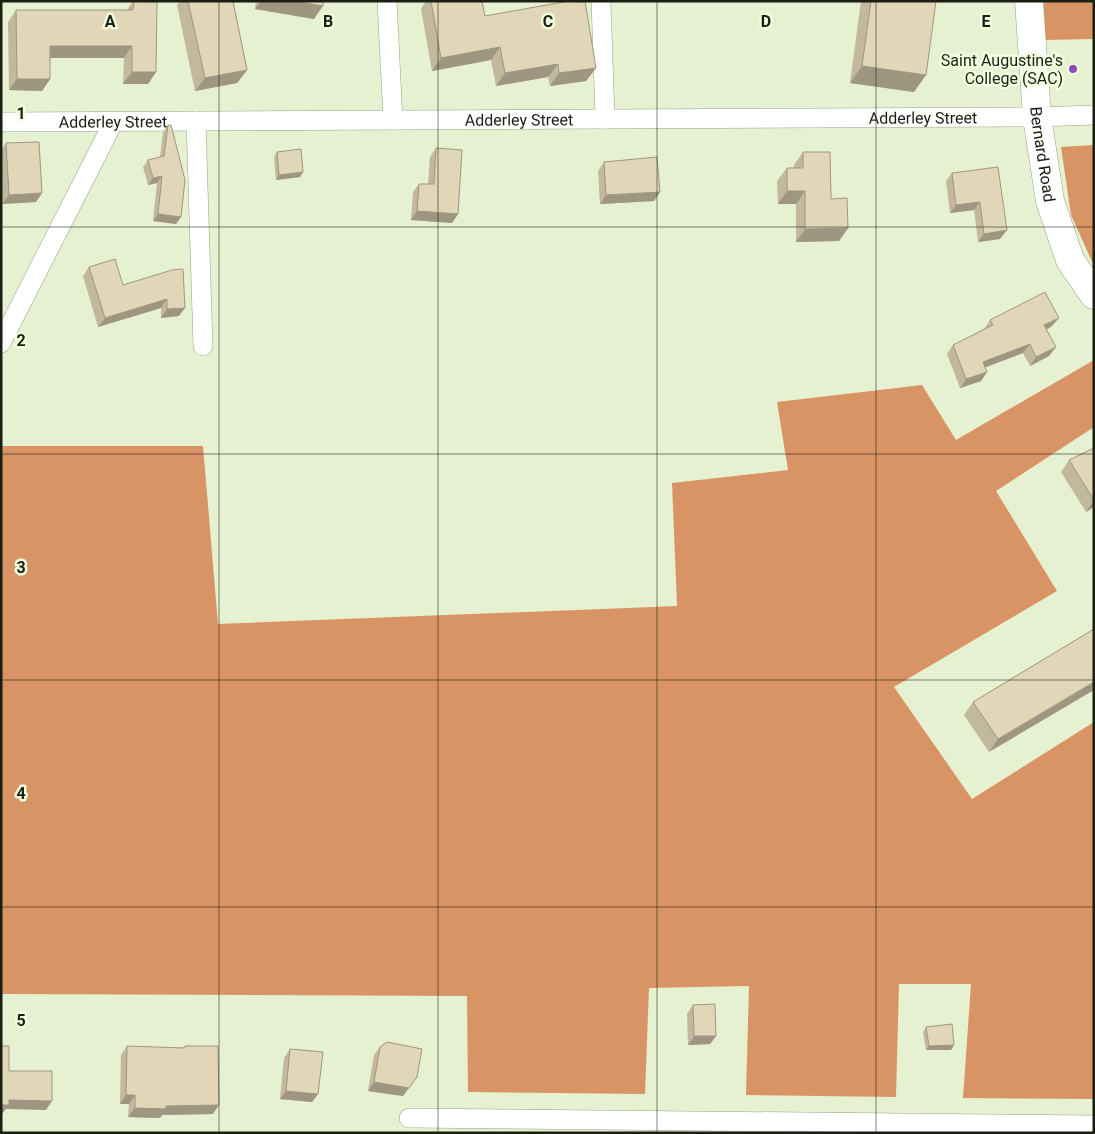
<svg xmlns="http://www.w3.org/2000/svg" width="1095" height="1134" viewBox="0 0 1095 1134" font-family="Roboto,sans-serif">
  <rect width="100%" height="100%" fill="#e6f1d2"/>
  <!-- forest -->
  <g fill="#d99465">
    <polygon points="1041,1 1094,1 1094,39 1043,40"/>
    <polygon points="1094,145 1094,266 1071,215 1061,147"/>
    <polygon points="1094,360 1094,427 996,491 1057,591 894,687 972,799 1094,722 1094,1099 963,1098 971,984 899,984 896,1097 746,1095 749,986 649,988 645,1094 468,1092 467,996 1,994 1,446 203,446 218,624 677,606 672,483 788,470 777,402 922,385 956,440"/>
  </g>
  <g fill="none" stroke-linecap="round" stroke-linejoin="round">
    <!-- minor casing -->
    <g stroke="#97a184" stroke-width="20">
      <g id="minor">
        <polyline points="387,1 393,120"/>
        <polyline points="601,1 605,119"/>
        <polyline points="196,121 203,346"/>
        <path id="s1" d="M1 122 1037 117 1094 115"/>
        <polyline points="1,343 114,121"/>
        <polyline points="409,1118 1094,1125"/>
      </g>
    </g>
    <!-- secondary casing -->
    <g stroke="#97a184" stroke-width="29">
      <g id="secondary">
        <path id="s2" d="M1029 1 1037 117 1050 201 1070 260 1094 295"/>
      </g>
    </g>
    <!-- minor -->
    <use href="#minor" stroke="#fff" stroke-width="19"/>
    <!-- secondary -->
    <use href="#secondary" stroke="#fff" stroke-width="28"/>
  </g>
  <!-- wall -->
  <g fill="#c2b89e">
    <polygon points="133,1 156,72 148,84 123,84 124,58 50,58 50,79 42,91 9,90 8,22 16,10 127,10"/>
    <polygon points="180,1 233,1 247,70 237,83 195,91 177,5"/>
    <polygon points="256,1 323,1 314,19 255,9"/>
    <polygon points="426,1 482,1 485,16 596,68 586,81 550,86 548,77 496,86 491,60 432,71 421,9"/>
    <polygon points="861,1 936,1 914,92 850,83"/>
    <polygon points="168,125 176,224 153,221 157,183 148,185 143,167 148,160 160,157 163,132"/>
    <polygon points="6,143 42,193 36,202 2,204 1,181 1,150"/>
    <polygon points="436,148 458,214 452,223 411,220 413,192 419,184 428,184 430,157"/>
    <polygon points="277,152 303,172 300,177 276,180 274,157"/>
    <polygon points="803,152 831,199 848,228 839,241 796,242 796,204 778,204 777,181 787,168 794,168 794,165"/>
    <polygon points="604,162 660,192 654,201 600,204 598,171"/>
    <polygon points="998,167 1000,239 978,242 974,210 950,213 946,181 952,173"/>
    <polygon points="89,267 123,285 172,270 179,316 161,318 161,308 98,327 83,276"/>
    <polygon points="990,320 1052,326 1046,330 1049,356 1030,366 1023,353 985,367 987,372 981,381 960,388 947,354 953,345 984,329"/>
    <polygon points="1094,448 1094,507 1086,512 1061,472 1069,460"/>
    <polygon points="1094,629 989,752 964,715 973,702"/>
    <polygon points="693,1005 716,1036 710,1044 688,1045 687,1014"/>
    <polygon points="926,1027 954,1045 951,1050 926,1050 923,1032"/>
    <polygon points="127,1046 184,1048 185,1046 213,1114 162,1115 160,1118 128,1117 129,1104 120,1104 121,1055"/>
    <polygon points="380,1047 403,1096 368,1091 374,1055"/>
    <polygon points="290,1049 318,1094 312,1102 280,1099 284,1058"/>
  </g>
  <!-- shaded-wall -->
  <g fill="#9e9681">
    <polygon points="261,1 293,1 323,6 314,19 255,9"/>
    <polygon points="50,46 132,46 124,58 42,58"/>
    <polygon points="500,47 491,60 432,71 441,58"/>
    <polygon points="558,64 548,77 496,86 505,73"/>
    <polygon points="862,66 926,75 914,92 850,83"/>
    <polygon points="596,68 586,81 550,86 559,73"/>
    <polygon points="247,70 237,83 195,91 205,78"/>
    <polygon points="132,72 156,72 148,84 123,84"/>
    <polygon points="17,79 50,79 42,91 9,90"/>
    <polygon points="303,172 300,177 276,180 279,175"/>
    <polygon points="162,176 157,183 148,185 153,178"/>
    <polygon points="787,191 805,191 796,204 778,204"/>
    <polygon points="660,192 654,201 600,204 606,195"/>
    <polygon points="42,193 36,202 2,204 9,195"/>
    <polygon points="980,202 974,210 950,213 956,205"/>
    <polygon points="417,211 458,214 452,223 411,220"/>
    <polygon points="158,214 181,217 176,224 153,221"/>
    <polygon points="848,228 839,241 796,242 805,229"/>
    <polygon points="1007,230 1000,239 978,242 984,234"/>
    <polygon points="167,299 161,308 98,327 105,318"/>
    <polygon points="185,308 179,316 161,318 167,309"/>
    <polygon points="1059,318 1052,326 1038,334 1044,325"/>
    <polygon points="1030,344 1023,353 976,371 983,362"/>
    <polygon points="1056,347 1049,356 1030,366 1036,357"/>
    <polygon points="987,372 981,381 960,388 966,379"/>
    <polygon points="1094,500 1094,507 1086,512"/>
    <polygon points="1094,682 1094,690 989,752 998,739"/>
    <polygon points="694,1036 716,1036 710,1044 688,1045"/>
    <polygon points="954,1045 951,1050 926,1050 929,1046"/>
    <polygon points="374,1082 409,1088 403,1096 368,1091"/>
    <polygon points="286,1091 318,1094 312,1102 280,1099"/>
    <polygon points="126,1095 135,1095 129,1104 120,1104"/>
    <polygon points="9,1100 52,1101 46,1110 6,1109 2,1114 1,1114 1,1105"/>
    <polygon points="219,1105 213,1114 162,1115 160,1118 128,1117 135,1108 166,1106"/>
  </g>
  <!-- building -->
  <g fill="#e2d6b8" stroke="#9e9681">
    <polygon points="134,1 157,2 156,72 132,72 132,46 50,46 50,79 17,79 16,10 133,10"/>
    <polygon points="188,1 233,1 247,70 205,78"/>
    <polygon points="293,1 323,1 323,6"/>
    <polygon points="431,1 482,1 485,16 569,1 576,1 576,2 585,1 596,68 559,73 558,64 505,73 500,47 441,58"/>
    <polygon points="871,1 936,1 926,75 862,66"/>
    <polygon points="168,125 171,125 185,180 181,217 158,214 162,176 153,178 148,160 164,156"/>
    <polygon points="39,142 42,193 9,195 6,143"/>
    <polygon points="436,148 462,150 458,214 417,211 419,184 434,184"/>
    <polygon points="301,149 303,172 279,175 277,152"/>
    <polygon points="803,152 830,152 831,199 847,198 848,228 805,229 805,191 787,191 787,168 803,168"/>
    <polygon points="657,157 660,192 606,195 604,162"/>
    <polygon points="998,167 1007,230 984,234 980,202 956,205 952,173"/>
    <polygon points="115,259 123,285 172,270 183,269 185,308 167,309 167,299 105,318 89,267"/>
    <polygon points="1045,292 1059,318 1044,325 1056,347 1036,357 1030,344 983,362 987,372 966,379 953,345 993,325 990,320"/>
    <polygon points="1094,448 1094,500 1069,460"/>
    <polygon points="1094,629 1094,682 998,739 973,702"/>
    <polygon points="715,1004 716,1036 694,1036 693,1005"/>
    <polygon points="952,1024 954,1045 929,1046 926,1027"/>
    <polygon points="387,1042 422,1049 417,1077 409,1088 374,1082 380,1047"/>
    <polygon points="1,1046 9,1046 9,1071 52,1071 52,1101 9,1100 9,1105 1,1105"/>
    <polygon points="127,1046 184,1048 185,1046 218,1046 219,1105 166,1106 166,1109 135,1108 135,1095 126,1095"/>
    <polygon points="290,1049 323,1052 318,1094 286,1091"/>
  </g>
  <!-- grid -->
  <path fill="none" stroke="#1b1e13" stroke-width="1" stroke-opacity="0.55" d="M219 1V1133M438 1V1133M657 1V1133M876 1V1133M1 227H1094M1 454H1094M1 680H1094M1 907H1094"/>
  <!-- markers -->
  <circle fill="#9047b9" stroke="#f3fedf" stroke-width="2" cx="1073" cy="69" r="5"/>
  <g text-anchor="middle" stroke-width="5" stroke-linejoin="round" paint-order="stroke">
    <!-- poi labels -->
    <g font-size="16" fill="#1b1e13" stroke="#f3fedf" text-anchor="end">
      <text x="1063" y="66">Saint Augustine's<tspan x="1063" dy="18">College (SAC)</tspan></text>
    </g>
    <!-- street labels -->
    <g font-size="16" fill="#1b1e13" stroke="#f3fedf">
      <text dy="6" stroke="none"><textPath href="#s1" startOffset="922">Adderley Street</textPath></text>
      <text dy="6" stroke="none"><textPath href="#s1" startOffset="518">Adderley Street</textPath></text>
      <text dy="6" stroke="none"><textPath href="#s1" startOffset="112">Adderley Street</textPath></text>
      <text dy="6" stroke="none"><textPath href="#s2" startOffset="154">Bernard Road</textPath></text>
    </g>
  </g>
  <g font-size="16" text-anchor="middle" font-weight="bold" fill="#1b1e13" stroke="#f3fedf" stroke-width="5" stroke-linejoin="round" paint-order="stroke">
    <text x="110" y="27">A</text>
    <text x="328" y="27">B</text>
    <text x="548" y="27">C</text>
    <text x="766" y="27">D</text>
    <text x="986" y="27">E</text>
    <text x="21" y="119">1</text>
    <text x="21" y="346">2</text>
    <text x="21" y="573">3</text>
    <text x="21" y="799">4</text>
    <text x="21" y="1026">5</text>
  </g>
  <!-- border -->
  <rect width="1095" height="1134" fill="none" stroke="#1b1e13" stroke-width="5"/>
</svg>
